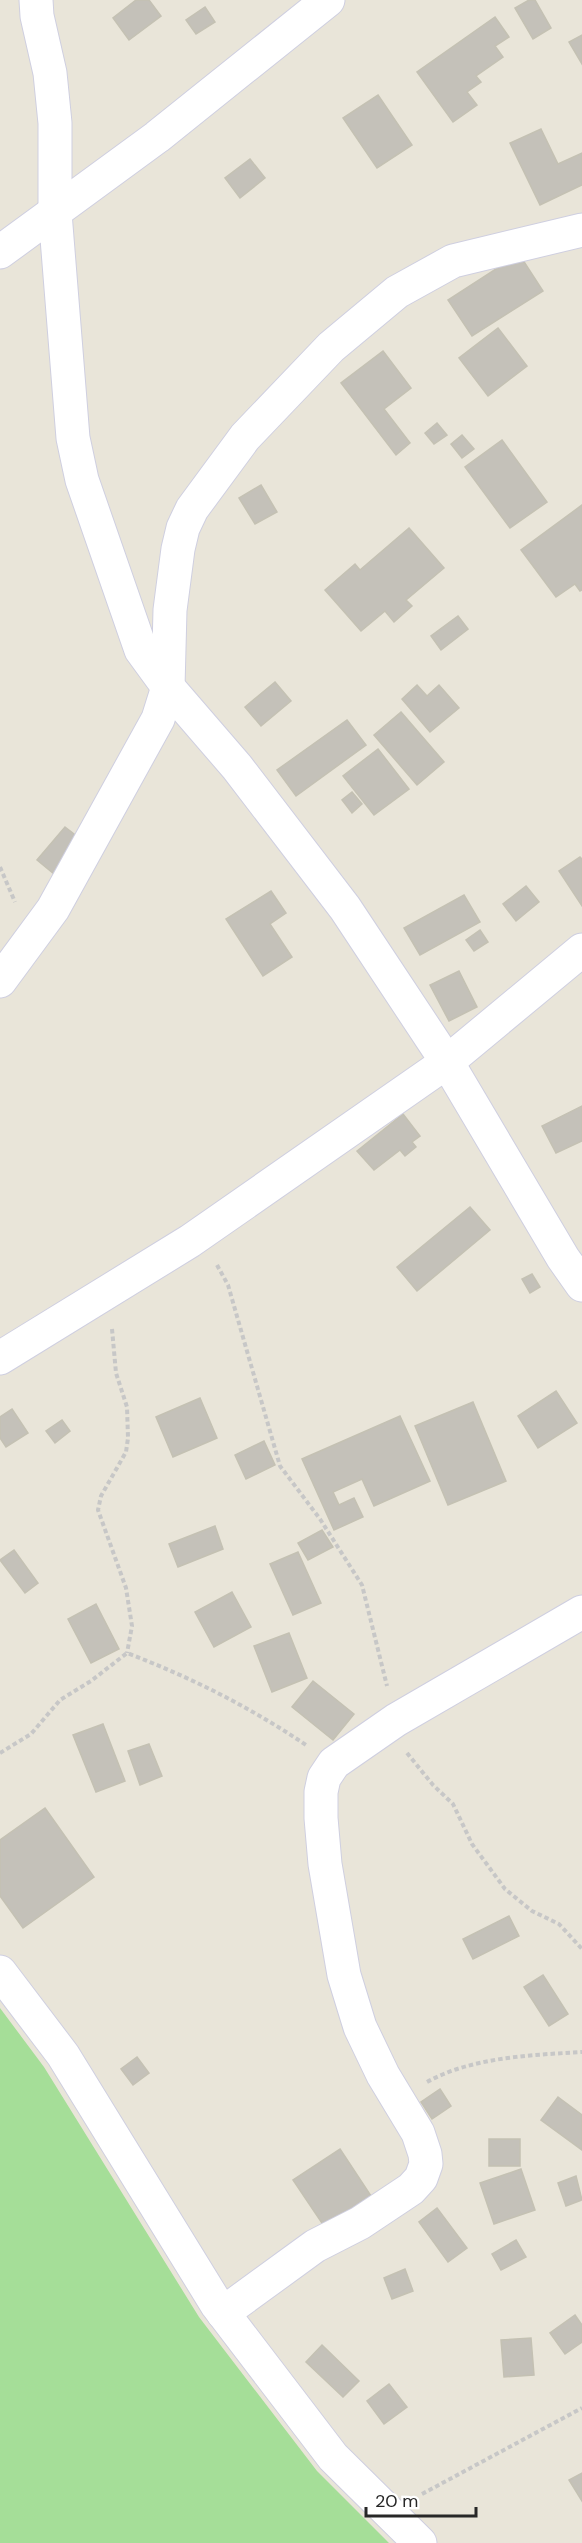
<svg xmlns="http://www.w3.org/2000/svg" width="582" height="2543" viewBox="0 0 582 2543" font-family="'DM Sans',sans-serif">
  <rect width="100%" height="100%" fill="#e9e5d9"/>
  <!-- green -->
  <polygon fill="#a5de98" points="0,2008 44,2067 199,2317 317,2471 389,2543 0,2543"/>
  <!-- building -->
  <g fill="#c4c1b9" stroke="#c4c1b3" stroke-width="1.5">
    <polygon points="136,0 149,0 161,16 129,40 113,18"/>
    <polygon points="529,0 535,0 551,28 533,39 515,8"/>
    <polygon points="205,7 215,22 196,34 186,20"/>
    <polygon points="495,17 509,37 495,46 503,57 476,76 481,82 467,92 477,105 453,122 417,72"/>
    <polygon points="582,35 582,64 569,42"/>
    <polygon points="378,95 412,145 377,168 343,118"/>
    <polygon points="541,129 558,164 582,153 582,185 540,205 510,143"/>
    <polygon points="250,159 265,178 240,198 225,178"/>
    <polygon points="519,254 543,291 472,336 448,300"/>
    <polygon points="498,328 527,366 488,396 459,358"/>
    <polygon points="383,351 411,388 384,409 410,443 396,455 341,383"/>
    <polygon points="437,423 447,435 434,444 425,433"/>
    <polygon points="462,435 474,449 462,458 451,444"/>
    <polygon points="502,440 547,502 510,528 465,467"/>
    <polygon points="261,485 277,512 255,524 239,498"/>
    <polygon points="582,505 582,590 580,591 575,584 556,597 521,550"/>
    <polygon points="409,528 444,568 406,600 412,606 394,622 385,611 361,631 325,590 355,564 360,570"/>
    <polygon points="458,616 468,629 441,650 431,636"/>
    <polygon points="275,682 291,701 261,726 245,707"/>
    <polygon points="417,685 427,696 439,685 459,708 430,732 402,699"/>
    <polygon points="401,712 444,762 417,785 374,735"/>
    <polygon points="347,720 366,745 296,796 277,770"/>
    <polygon points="378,749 409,789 374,815 343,776"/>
    <polygon points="352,792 362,804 352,813 342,800"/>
    <polygon points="65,827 82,840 54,874 37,860"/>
    <polygon points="580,857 582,859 582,906 559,871"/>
    <polygon points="526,886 539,902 516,921 503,904"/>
    <polygon points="271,891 286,913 270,924 292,957 263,976 226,919"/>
    <polygon points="464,895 480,922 420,955 404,928"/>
    <polygon points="480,930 488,942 474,951 466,940"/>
    <polygon points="459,971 477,1007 449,1021 430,985"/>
    <polygon points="582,1106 582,1141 556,1153 542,1126"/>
    <polygon points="403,1114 420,1136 412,1142 416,1147 405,1156 400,1150 374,1170 357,1151"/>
    <polygon points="470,1207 490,1230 417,1291 397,1267"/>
    <polygon points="532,1274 540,1287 530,1293 522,1279"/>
    <polygon points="556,1391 577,1423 538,1448 518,1416"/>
    <polygon points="200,1398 217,1438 173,1457 156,1417"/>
    <polygon points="473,1402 506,1481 448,1505 415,1426"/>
    <polygon points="12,1409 28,1433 6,1447 0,1438 0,1417"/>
    <polygon points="400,1416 430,1481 374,1506 362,1479 333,1492 339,1505 354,1498 363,1517 334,1530 302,1459"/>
    <polygon points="62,1420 70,1431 55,1443 46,1431"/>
    <polygon points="264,1441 275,1465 246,1479 235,1455"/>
    <polygon points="215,1526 223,1549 178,1567 169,1544"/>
    <polygon points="322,1530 333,1547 308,1560 298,1543"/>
    <polygon points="14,1550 38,1583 25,1593 0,1560"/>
    <polygon points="298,1552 321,1603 293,1615 270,1564"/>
    <polygon points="232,1592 251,1627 214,1647 195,1612"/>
    <polygon points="96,1604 119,1649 91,1663 68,1619"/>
    <polygon points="289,1633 307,1678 272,1692 254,1646"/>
    <polygon points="313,1681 354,1714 333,1740 292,1707"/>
    <polygon points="103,1724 125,1781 96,1792 73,1735"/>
    <polygon points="149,1744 162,1776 140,1785 128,1751"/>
    <polygon points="45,1808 94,1877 23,1928 0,1896 0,1840"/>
    <polygon points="509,1916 519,1936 473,1959 463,1939"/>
    <polygon points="543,1975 568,2014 549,2026 524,1987"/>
    <polygon points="137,2057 149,2073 133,2085 121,2069"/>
    <polygon points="440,2089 451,2106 432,2119 421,2102"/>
    <polygon points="558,2097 582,2115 582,2150 541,2120"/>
    <rect x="489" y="2139" width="31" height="27"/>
    <polygon points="340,2149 377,2205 330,2235 293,2180"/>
    <polygon points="521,2169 535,2210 494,2224 480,2183"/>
    <polygon points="576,2176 582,2200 566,2206 558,2183"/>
    <polygon points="437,2208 467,2248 448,2262 419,2222"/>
    <polygon points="516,2240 526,2257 501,2270 492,2254"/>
    <polygon points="405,2269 413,2291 392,2299 384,2278"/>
    <polygon points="575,2315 582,2325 582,2342 565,2354 550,2333"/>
    <polygon points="531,2338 534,2375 504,2377 501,2340"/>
    <polygon points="322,2345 359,2381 343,2397 306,2362"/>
    <polygon points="389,2384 407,2407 384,2424 367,2401"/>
    <polygon points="582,2473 582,2501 569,2480"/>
  </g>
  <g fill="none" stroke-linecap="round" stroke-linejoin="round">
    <!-- minor casing -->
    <g stroke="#cfcfe0" stroke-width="35">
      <g id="minor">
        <polyline points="36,0 37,16 50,73 55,123 55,213 73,438 82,480 141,650 168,687 237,767 345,908 447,1062 563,1258 582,1285"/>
        <polyline points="0,252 157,137 328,0"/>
        <polyline points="0,981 53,909 158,719 168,687 170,610 178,549 183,528 192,509 245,437 331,347 397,292 453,261 582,230"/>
        <polyline points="0,1358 190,1241 447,1062 582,950"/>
        <polyline points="0,1972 63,2055 217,2305 333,2457 420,2543"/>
        <polyline points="223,2313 315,2246 360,2223 411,2189 421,2178 426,2164 425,2154 418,2133 383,2075 360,2027 344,1975 325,1864 321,1818 321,1792 324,1778 334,1763 396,1720 582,1612"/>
      </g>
    </g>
    <!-- path -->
    <g stroke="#c7c7c7" stroke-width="4" stroke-dasharray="4.5 3" stroke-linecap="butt">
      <polyline points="0,867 15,902"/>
      <polyline points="217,1265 228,1285 280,1466 320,1519 362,1585 387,1686"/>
      <polyline points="112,1329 116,1373 127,1407 128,1438 126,1452 101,1496 98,1510 126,1588 132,1626 127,1653"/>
      <path d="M0 1753 31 1734 60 1700 91 1681 127 1653C192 1678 248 1706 306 1745"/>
      <polyline points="407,1753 433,1785 453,1804 472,1844 505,1889 532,1911 559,1924 582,1949"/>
      <path d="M427 2082C472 2057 531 2055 582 2052"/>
      <polyline points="422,2494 582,2408"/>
    </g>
    <!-- minor -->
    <use href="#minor" stroke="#fff" stroke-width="33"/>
  </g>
  <!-- scale -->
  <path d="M366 2507v9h110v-9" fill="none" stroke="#272727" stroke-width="3"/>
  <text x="375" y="2507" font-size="18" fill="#272727" stroke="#ffffff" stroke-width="4.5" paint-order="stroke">20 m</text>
</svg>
